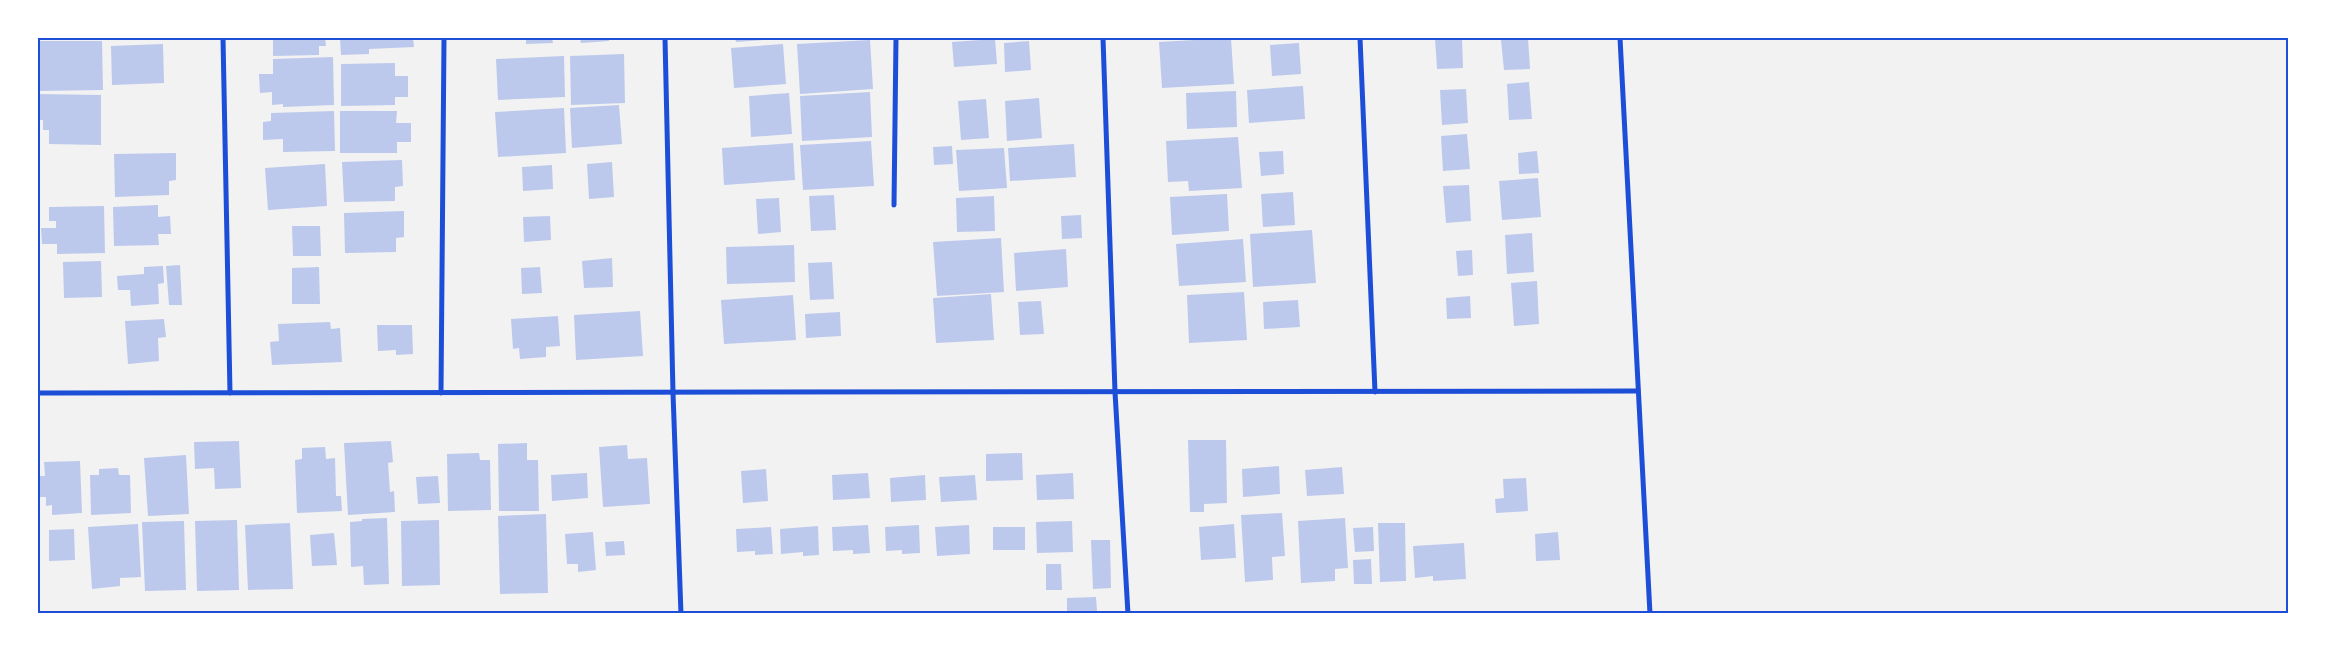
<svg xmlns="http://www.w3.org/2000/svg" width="2326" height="651" viewBox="0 0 2326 651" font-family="'Fira Sans Condensed',sans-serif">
  <rect width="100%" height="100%" fill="#f2f2f2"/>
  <!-- building -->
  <g fill="#bdc9ec">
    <polygon points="273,38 325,38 326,46 319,46 319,55 273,56"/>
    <polygon points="340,38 413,38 414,47 369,49 369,54 341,55"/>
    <polygon points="526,38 552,38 553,43 526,44"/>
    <polygon points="580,38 608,38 609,41 581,43"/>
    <polygon points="735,38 777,38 777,39 736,42"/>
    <polygon points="1231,38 1234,84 1162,88 1159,42"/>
    <polygon points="1435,38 1462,38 1463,68 1437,69"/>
    <polygon points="1528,38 1530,69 1504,70 1501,40"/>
    <polygon points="995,39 997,64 954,67 952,42"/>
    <polygon points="870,40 873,89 800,94 797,44"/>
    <polygon points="38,41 102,41 103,90 38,91"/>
    <polygon points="1029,41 1031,70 1005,72 1004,43"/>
    <polygon points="1299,43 1301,74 1272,76 1270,45"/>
    <polygon points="163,44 164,83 112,85 111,46"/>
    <polygon points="783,44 786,84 734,88 731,48"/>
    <polygon points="624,54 625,103 571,105 570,56"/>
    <polygon points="564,56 565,97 498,100 496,59"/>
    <polygon points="333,57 334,105 283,107 283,104 272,105 272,92 260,93 259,74 273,74 273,59"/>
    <polygon points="395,63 395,76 408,76 408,97 395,97 395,105 341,106 341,64"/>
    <polygon points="1529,82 1532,119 1509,120 1507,84"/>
    <polygon points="1303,86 1305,119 1249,123 1247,90"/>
    <polygon points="1466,89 1468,123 1442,125 1440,90"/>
    <polygon points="1236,91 1237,127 1187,129 1186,93"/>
    <polygon points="870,92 872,137 802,141 800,96"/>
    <polygon points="789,93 792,134 751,137 749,96"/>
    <polygon points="38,94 101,95 101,145 49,144 49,130 43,130 43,120 38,120"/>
    <polygon points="1039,98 1042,138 1007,141 1005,101"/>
    <polygon points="986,99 989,138 961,140 958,101"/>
    <polygon points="619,105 622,144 572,148 570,108"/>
    <polygon points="564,108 566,153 498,157 495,112"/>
    <polygon points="334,111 335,151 283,152 283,139 263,140 263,122 271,121 271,113"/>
    <polygon points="340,111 397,111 396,123 411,123 411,142 397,142 397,153 340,153"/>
    <polygon points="1467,134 1470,169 1443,171 1441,136"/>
    <polygon points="1238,137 1242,188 1189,191 1188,181 1168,182 1166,141"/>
    <polygon points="871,141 874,186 803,190 800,145"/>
    <polygon points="793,143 795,180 724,185 722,148"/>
    <polygon points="1074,144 1076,177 1010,181 1008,148"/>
    <polygon points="952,146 953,164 934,165 933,147"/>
    <polygon points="1004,148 1007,188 959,191 956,150"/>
    <polygon points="1283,151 1284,174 1261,176 1259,152"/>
    <polygon points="1537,151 1539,173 1519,174 1518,153"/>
    <polygon points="176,153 176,180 169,181 169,195 115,197 114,154"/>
    <polygon points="402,160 403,186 395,187 395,201 344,202 342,162"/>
    <polygon points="612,162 614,197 589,199 587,164"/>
    <polygon points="325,164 327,206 268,210 265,168"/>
    <polygon points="552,165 553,189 523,191 522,167"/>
    <polygon points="1538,178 1541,217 1502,220 1499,181"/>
    <polygon points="1469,185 1471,221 1446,223 1443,186"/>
    <polygon points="1293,192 1295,225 1263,227 1261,194"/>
    <polygon points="1227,194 1229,231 1172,235 1170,197"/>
    <polygon points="834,195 836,230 811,231 809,196"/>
    <polygon points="994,196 995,231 957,232 956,198"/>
    <polygon points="779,198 781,232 758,234 756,199"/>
    <polygon points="158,205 158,217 170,216 171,234 158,234 159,245 114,246 113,207"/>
    <polygon points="104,206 105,253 57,254 57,244 42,244 41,228 56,228 56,221 49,221 49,207"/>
    <polygon points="404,211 404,237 396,238 396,252 345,253 344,213"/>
    <polygon points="1081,215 1082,238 1062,239 1061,216"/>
    <polygon points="550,216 551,240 524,242 523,217"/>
    <polygon points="292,226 320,226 321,256 293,256"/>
    <polygon points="1312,230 1316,283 1253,287 1250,234"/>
    <polygon points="1532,233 1534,272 1507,274 1505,235"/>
    <polygon points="1001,238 1004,292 937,296 933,242"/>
    <polygon points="1243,239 1246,282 1179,286 1176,244"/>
    <polygon points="794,245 795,282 727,284 726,247"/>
    <polygon points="1066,249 1068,287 1016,291 1014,253"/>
    <polygon points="1472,250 1473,275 1458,276 1456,251"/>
    <polygon points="612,258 613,287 584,288 582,261"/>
    <polygon points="101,261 102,297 64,298 63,262"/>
    <polygon points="832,262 834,299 810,300 808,263"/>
    <polygon points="180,265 182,305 169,305 166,266"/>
    <polygon points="163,266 164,283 158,284 159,304 131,306 130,290 118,290 117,276 144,274 144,267"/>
    <polygon points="319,267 320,304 292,304 292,268"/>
    <polygon points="540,267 542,293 522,294 521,268"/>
    <polygon points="1537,281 1539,324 1514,326 1511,283"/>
    <polygon points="1244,292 1247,340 1189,343 1187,295"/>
    <polygon points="991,294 994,340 936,343 933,298"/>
    <polygon points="793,295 796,340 724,344 721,300"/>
    <polygon points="1470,296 1471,318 1447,319 1446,298"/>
    <polygon points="1298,300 1300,327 1264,329 1263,302"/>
    <polygon points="1041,301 1044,334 1020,335 1018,302"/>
    <polygon points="640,311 643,356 576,360 574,315"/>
    <polygon points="840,312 841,336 806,338 805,314"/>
    <polygon points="558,316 560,346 546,347 546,357 520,359 519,348 513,349 511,319"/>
    <polygon points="164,319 166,337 158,338 159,361 128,364 125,321"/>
    <polygon points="330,322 331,329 340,328 342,362 272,365 270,342 279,341 278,324"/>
    <polygon points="377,325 412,325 413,354 396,355 396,350 378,351"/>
    <polygon points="1188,440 1226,440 1227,503 1204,504 1204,512 1190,512"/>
    <polygon points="239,441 241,488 215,489 214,468 195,469 194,442"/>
    <polygon points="391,441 393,462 388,463 390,492 394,491 395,512 348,515 344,443"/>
    <polygon points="527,443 527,460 538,460 539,511 499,511 498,444"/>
    <polygon points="627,445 628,459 647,458 650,504 603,507 599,447"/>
    <polygon points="325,447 326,459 335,458 336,496 341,496 342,511 297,513 295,460 302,459 302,448"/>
    <polygon points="479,453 480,460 490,460 491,510 448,511 447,454"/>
    <polygon points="1022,453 1023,480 986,481 986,454"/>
    <polygon points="186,455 189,514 148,516 144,458"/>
    <polygon points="80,461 82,513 52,515 52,505 46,506 46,497 38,497 38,476 45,476 44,462"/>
    <polygon points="1279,466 1280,494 1243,497 1242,469"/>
    <polygon points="1342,467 1344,494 1307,496 1305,470"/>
    <polygon points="118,468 119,475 130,475 131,513 91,515 90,475 99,475 99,469"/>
    <polygon points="766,469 768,501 743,503 741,471"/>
    <polygon points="587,473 588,498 552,501 551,475"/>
    <polygon points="868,473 870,498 833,500 832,475"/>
    <polygon points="1073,473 1074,499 1037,500 1036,475"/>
    <polygon points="925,475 926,500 891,502 890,478"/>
    <polygon points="975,475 977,500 941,502 939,477"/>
    <polygon points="438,476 440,503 418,504 416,477"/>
    <polygon points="1526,478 1528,511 1496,513 1495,499 1504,498 1503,479"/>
    <polygon points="1282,513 1285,556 1272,557 1273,580 1245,582 1241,515"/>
    <polygon points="546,514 548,593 500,594 498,516"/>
    <polygon points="387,518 389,584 364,585 363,566 351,567 350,522 362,521 362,519"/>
    <polygon points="1345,518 1348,568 1335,569 1335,581 1301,583 1298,521"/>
    <polygon points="237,520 239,590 197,591 195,521"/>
    <polygon points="439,520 440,585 402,586 401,521"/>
    <polygon points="184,521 186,590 145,591 142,522"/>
    <polygon points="1072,521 1073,552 1037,553 1036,522"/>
    <polygon points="290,523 293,589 248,590 245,525"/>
    <polygon points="1378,523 1405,523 1406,581 1380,582"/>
    <polygon points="138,524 141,577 120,578 120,586 92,589 88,527"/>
    <polygon points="1234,524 1236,558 1201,560 1199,527"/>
    <polygon points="868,525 870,553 853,554 853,550 833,551 832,527"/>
    <polygon points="919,525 920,553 902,554 902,550 886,551 885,527"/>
    <polygon points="969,525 970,554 937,556 935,527"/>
    <polygon points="818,526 819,555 803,556 803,552 781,554 780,529"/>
    <polygon points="771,527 773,554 755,555 755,551 737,552 736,529"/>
    <rect x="993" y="527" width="32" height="23"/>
    <polygon points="1373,527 1374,551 1355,552 1353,528"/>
    <polygon points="74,529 75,560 49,561 49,530"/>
    <polygon points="593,532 596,570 578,572 578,564 567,564 565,534"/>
    <polygon points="1558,532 1560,560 1536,561 1535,534"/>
    <polygon points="334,533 337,565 312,566 310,535"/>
    <polygon points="1091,540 1110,540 1111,588 1093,589"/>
    <polygon points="624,541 625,555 606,556 605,542"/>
    <polygon points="1464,543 1466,579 1433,581 1433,576 1415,578 1413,546"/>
    <polygon points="1371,559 1372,584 1354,584 1353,560"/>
    <polygon points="1046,564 1061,564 1062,590 1046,590"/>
    <polygon points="1096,597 1097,611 1067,613 1067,598"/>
  </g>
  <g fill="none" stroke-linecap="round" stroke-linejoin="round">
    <!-- minor -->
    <g stroke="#1d4ed8" stroke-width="5">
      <polyline points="223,38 230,393"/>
      <polyline points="665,38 673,393 681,614"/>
      <polyline points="1103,38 1115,392 1128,614"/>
      <polyline points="1360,38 1375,392"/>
      <polyline points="1620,38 1650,614"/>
      <polyline points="894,205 896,38"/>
      <polyline points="38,393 1638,391"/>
      <polyline points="441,393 444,38"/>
    </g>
  </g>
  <!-- border -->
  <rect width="2326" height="651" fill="none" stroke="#ffffff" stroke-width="78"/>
  <rect x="39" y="39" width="2248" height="573" fill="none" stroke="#1d4ed8" stroke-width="2"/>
</svg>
